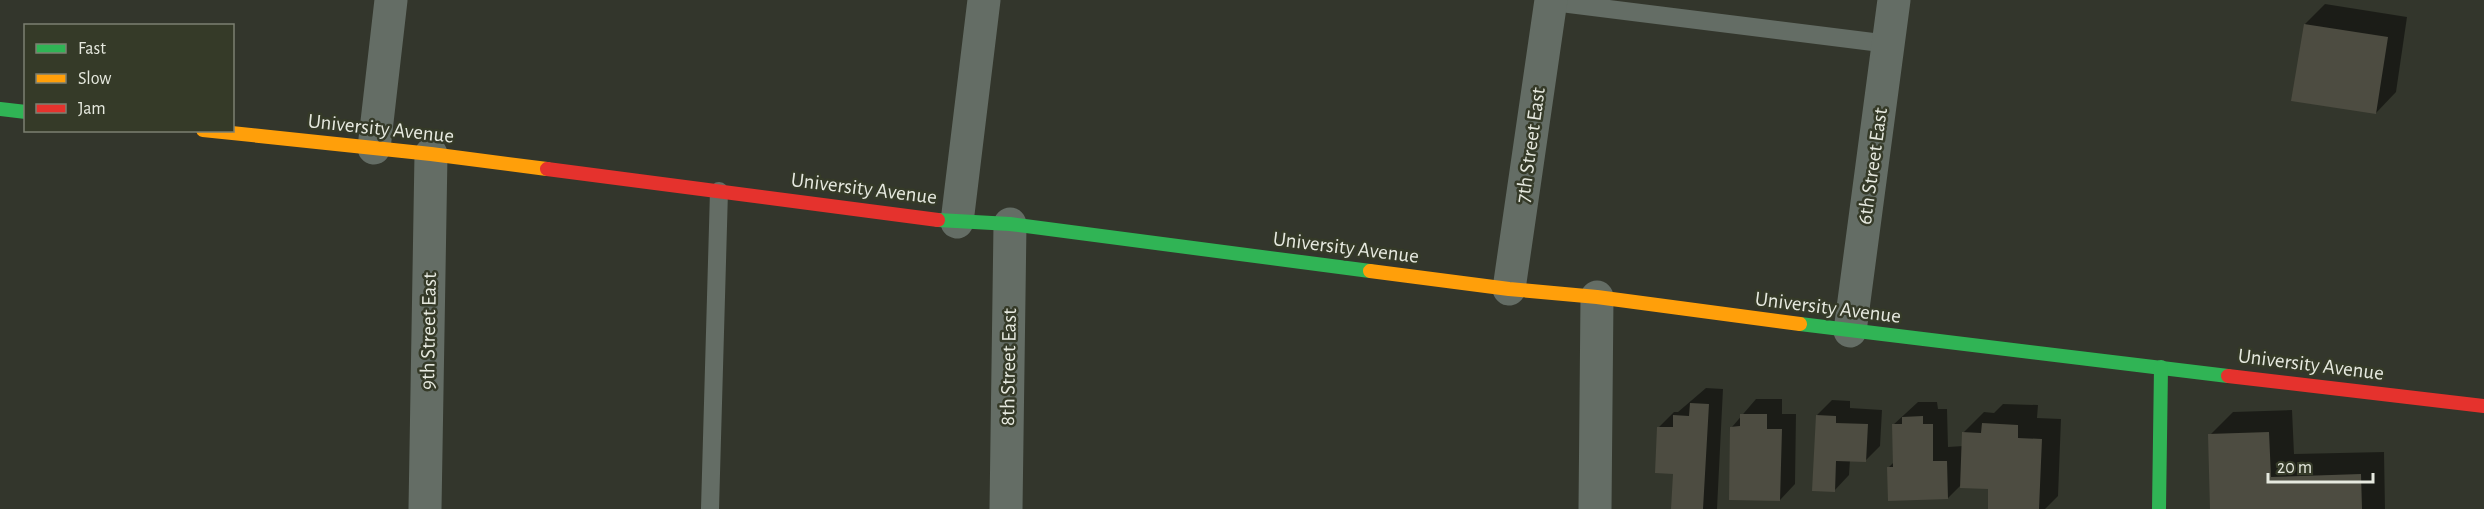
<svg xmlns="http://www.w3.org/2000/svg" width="2484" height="509" viewBox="0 0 2484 509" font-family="'Alegreya Sans',sans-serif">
  <rect width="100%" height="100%" fill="#33362c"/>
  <!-- shadow -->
  <g fill="#0007">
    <polygon points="2325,4 2407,17 2396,92 2376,113 2305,24"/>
    <polygon points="1706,388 1723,389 1717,509 1673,509 1675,473 1659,427 1674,412 1678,412"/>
    <polygon points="1756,399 1782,399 1782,414 1796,414 1795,484 1780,500 1732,427"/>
    <polygon points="1832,400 1850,401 1850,408 1882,410 1880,446 1865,461 1850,460 1849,475 1834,491 1817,415"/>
    <polygon points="1918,402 1937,402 1938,409 1947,409 1948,447 1963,446 1963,433 1984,412 1994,413 2003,404 2038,405 2037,418 2061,419 2058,496 2045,509 1989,509 1990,488 1962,484 1948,498 1888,468 1894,462 1893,425"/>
    <polygon points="2292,410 2294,454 2384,452 2385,509 2212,509 2210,435 2233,412"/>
  </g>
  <!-- building -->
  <g fill="#4d4c41">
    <polygon points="2304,24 2388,37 2376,114 2291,101"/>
    <polygon points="1690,403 1709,404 1703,509 1671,509 1673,474 1655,473 1657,427 1673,427 1673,415 1689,416"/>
    <polygon points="1740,414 1767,414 1767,429 1782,429 1780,501 1729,500 1730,427 1740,426"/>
    <polygon points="1816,415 1836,416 1836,423 1868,424 1866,462 1836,461 1835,492 1812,491"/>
    <polygon points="1923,416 1923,424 1933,424 1933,461 1947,461 1948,499 1888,501 1887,467 1893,467 1892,424 1902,424 1902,417"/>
    <polygon points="1982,423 2018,425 2018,438 2042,439 2039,509 1988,509 1988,489 1960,488 1962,432 1981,433"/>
    <polygon points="2269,432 2271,477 2361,474 2362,509 2210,509 2208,434"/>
  </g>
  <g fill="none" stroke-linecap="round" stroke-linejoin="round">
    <!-- lane -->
    <g stroke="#646d65" stroke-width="18">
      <polyline points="1545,1 1889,44"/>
      <polyline points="710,509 719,191"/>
    </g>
    <!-- street -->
    <g stroke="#646d65" stroke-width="33">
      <polyline points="374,148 391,0"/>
      <polyline points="957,222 984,0"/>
      <polyline points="1509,289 1551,0"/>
      <polyline points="1850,331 1894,0"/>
      <polyline points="425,509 431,154"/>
      <polyline points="1006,509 1010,224"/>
      <polyline points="1595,509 1597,297"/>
    </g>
    <!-- fast -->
    <g stroke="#30b455" stroke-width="14">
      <polyline points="0,109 26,112"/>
      <polyline points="938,220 1010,224 1370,271"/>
      <polyline points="1800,324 2228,376"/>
      <polyline points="2159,509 2161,367"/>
    </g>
    <!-- slow -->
    <g stroke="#ff9f0a" stroke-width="14">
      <polyline points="203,130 431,154 547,169"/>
      <polyline points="1370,271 1509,289 1597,297 1800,324"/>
    </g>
    <!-- jam -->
    <g stroke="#e5322d" stroke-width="14">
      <polyline points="547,169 938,220"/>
      <polyline points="2228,376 2484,406"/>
    </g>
  </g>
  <g text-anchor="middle" stroke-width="5" stroke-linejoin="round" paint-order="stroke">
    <!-- street labels -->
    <g font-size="21" fill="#e6e9df" stroke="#353a28">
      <text transform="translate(381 128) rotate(6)" y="7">University Avenue</text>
      <text transform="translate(1530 145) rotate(-82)" y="7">7th Street East</text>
      <text transform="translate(1872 166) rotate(-82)" y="7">6th Street East</text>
      <text transform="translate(864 188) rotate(7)" y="7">University Avenue</text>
      <text transform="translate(1346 247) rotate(7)" y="7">University Avenue</text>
      <text transform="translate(1828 307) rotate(7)" y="7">University Avenue</text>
      <text transform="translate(428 331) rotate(-89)" y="7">9th Street East</text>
      <text transform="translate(2311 364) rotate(7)" y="7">University Avenue</text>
      <text transform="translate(1008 367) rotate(-89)" y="7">8th Street East</text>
    </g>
  </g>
  <!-- legend -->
  <rect x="24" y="24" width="210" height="108" fill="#353a28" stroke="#7c8071" stroke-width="1.5"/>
  <rect x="36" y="44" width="30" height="9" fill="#30b455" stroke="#7c8071" stroke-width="1.5"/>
  <text x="78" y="54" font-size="18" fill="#e6e9df">Fast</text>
  <rect x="36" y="74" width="30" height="9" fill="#ff9f0a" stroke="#7c8071" stroke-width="1.5"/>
  <text x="78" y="84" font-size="18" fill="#e6e9df">Slow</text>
  <rect x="36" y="104" width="30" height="9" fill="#e5322d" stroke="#7c8071" stroke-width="1.5"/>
  <text x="78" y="114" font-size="18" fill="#e6e9df">Jam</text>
  <!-- scale -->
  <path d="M2268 473v9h105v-9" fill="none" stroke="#e6e9df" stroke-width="3"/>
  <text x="2277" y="473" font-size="18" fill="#e6e9df" stroke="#353a28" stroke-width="4.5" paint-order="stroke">20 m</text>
</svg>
